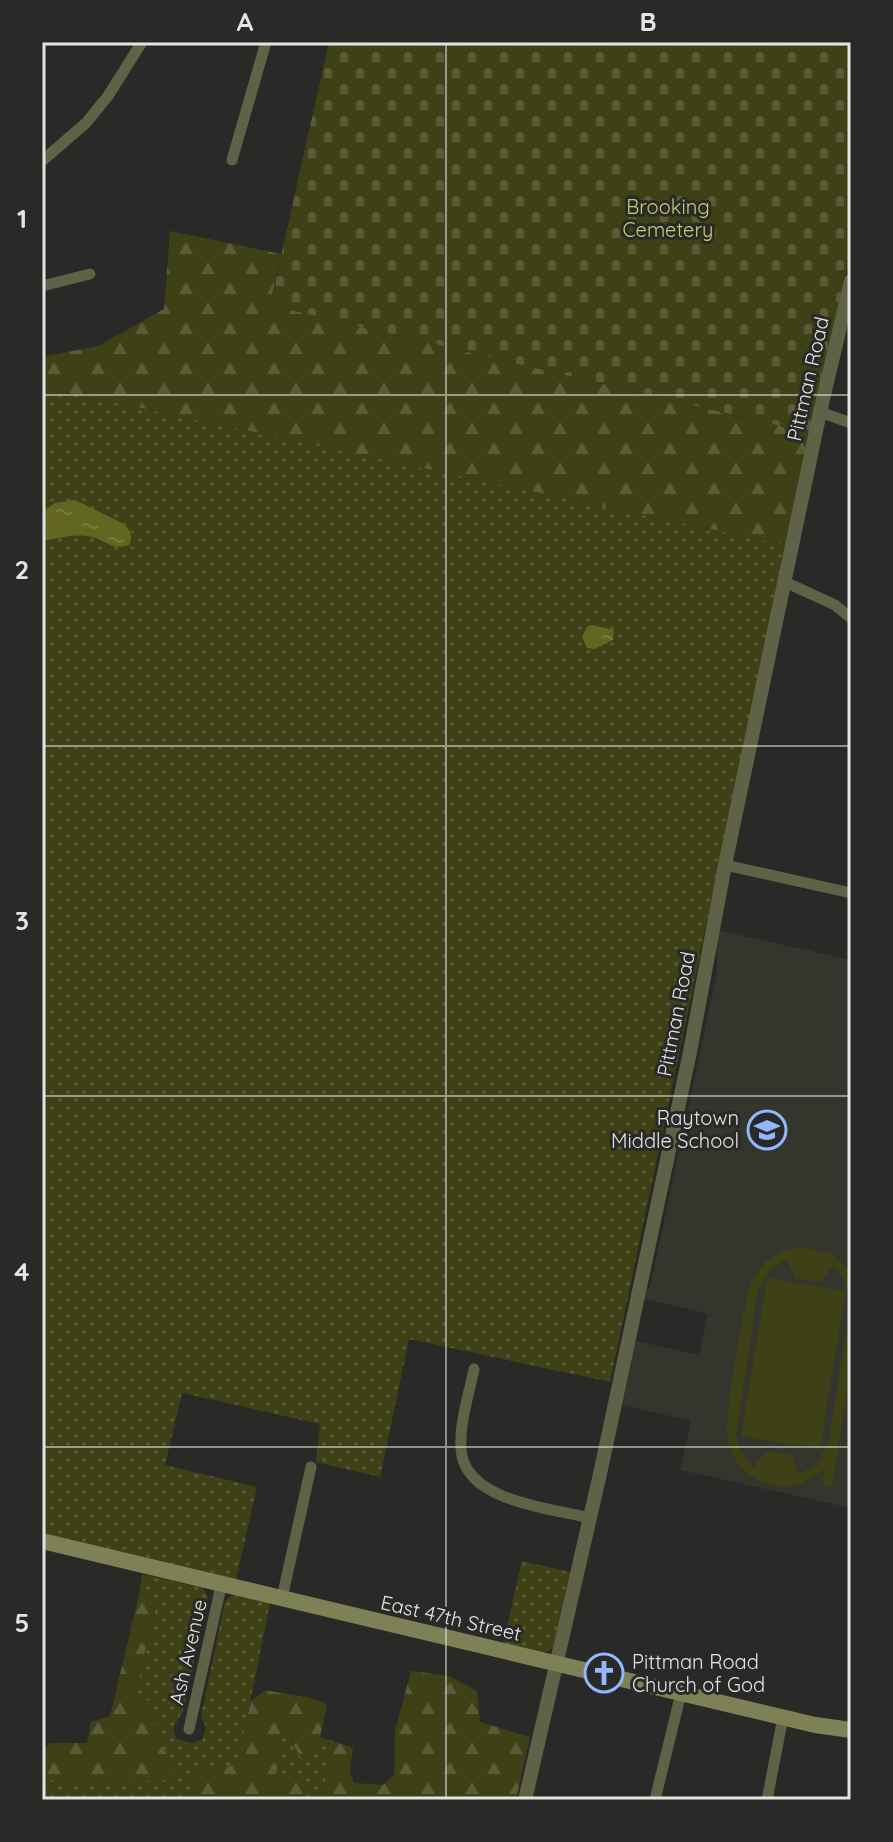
<svg xmlns="http://www.w3.org/2000/svg" width="893" height="1842" viewBox="0 0 893 1842" font-family="Quicksand,sans-serif">
  <defs>
    <pattern id="grass-dots" width="8" height="8" patternUnits="userSpaceOnUse" patternTransform="scale(2)"><rect width="8" height="8" fill="#3e4015"/><path d="M2 2h.1M6 6h.1" fill="none" stroke="#5a5b37" stroke-width="1.8" stroke-linecap="round"/></pattern>
    <pattern id="forest-firs" width="22" height="20" patternUnits="userSpaceOnUse" patternTransform="scale(2)"><rect width="22" height="20" fill="#3e4015"/><path d="M5 1l3.5 6h-7zM16 11l3.5 6h-7z" fill="#5a5b37"/></pattern>
    <pattern id="cemetery-stones" width="16" height="16" patternUnits="userSpaceOnUse" patternTransform="scale(2)"><rect width="16" height="16" fill="#3e4015"/><path d="M2 7V4a2 2 0 0 1 4 0v3zM10 15v-3a2 2 0 0 1 4 0v3z" fill="#5a5b37"/></pattern>
    <pattern id="water-ripples" width="26" height="14" patternUnits="userSpaceOnUse" patternTransform="scale(2)"><rect width="26" height="14" fill="#626620"/><path d="M2 4q2-2 4 0t4 0M15 11q2-2 4 0t4 0" fill="none" stroke="#787c40"/></pattern>
  </defs>
  <rect width="100%" height="100%" fill="#292a27"/>
  <!-- built -->
  <polygon fill="#34352d" points="717,930 851,960 851,1508 680,1470 691,1421 618,1404 632,1340 699,1355 708,1314 641,1298 645,1290 650,1287 717,973"/>
  <!-- grass -->
  <g fill="url(#grass-dots)">
    <polygon points="42,387 786,545 610,1382 409,1339 380,1477 316,1462 320,1424 182,1393 165,1465 257,1487 236,1580 42,1534"/>
    <polygon points="522,1561 570,1572 553,1648 544,1653 503,1643"/>
    <polygon points="142,1574 203,1588 208,1597 184,1709 173,1729 176,1738 190,1743 202,1740 206,1727 201,1716 225,1601 232,1595 270,1603 238,1763 219,1770 195,1768 187,1800 42,1800 42,1779 78,1783 174,1764 161,1745 153,1704 135,1693 155,1612 140,1590"/>
    <polygon points="288,1721 292,1742 313,1752 320,1737 336,1742 330,1757 325,1782 314,1800 301,1800 305,1786 276,1776 280,1747"/>
  </g>
  <!-- forest -->
  <g fill="url(#forest-firs)">
    <polygon points="170,231 281,254 270,305 810,433 786,545 42,387 42,357 98,346 164,309"/>
    <polygon points="140,1590 155,1612 135,1693 153,1704 161,1745 174,1764 172,1780 78,1783 42,1779 42,1750 50,1743 87,1743 91,1722 110,1716"/>
    <polygon points="411,1671 449,1676 477,1691 480,1722 530,1737 516,1800 314,1800 325,1782 330,1757 336,1742 353,1748 350,1772 354,1783 383,1785 394,1775 395,1731"/>
    <path d="M267 1690C284 1695 315 1695 327 1705L320 1737 313 1752 301 1758 292 1742 288 1723 280 1747 276 1776 294 1777 305 1786 301 1800H187L195 1768 219 1770 238 1763 251 1700Z"/>
  </g>
  <!-- cemetery -->
  <polygon fill="url(#cemetery-stones)" points="329,42 851,42 851,252 810,433 270,305"/>
  <!-- garden -->
  <g fill="#3e4015" fill-rule="evenodd">
    <path d="M802 1247 830 1253 851 1272V1369L832 1487 823 1485 824 1469C807 1483 790 1490 768 1484 747 1478 732 1461 728 1441 723 1420 743 1307 751 1283 761 1260 778 1250 802 1247ZM787 1259 795 1278 820 1282 833 1266 843 1277 851 1300 829 1441 816 1465 799 1474 792 1455 767 1451 753 1467 740 1450 736 1436 758 1289 772 1268Z"/>
    <polygon points="767,1278 846,1291 820,1449 741,1436"/>
  </g>
  <!-- water -->
  <g fill="url(#water-ripples)">
    <path d="M75 500 124 524C131 531 133 536 129 545 110 551 104 538 87 536 71 534 57 539 42 541V512L55 503Z"/>
    <polygon points="592,625 614,630 613,640 595,649 587,648 582,637 587,627"/>
  </g>
  <g fill="none" stroke-linecap="round" stroke-linejoin="round">
    <!-- minor -->
    <g stroke="#5f6246" stroke-width="11">
      <polyline points="232,160 266,42"/>
      <polyline points="42,161 86,123 108,96 142,42"/>
      <polyline points="42,286 90,274"/>
      <polyline points="820,412 851,423"/>
      <polyline points="785,582 835,605 851,618"/>
      <polyline points="725,865 851,893"/>
      <path d="M474 1369C469 1395 457 1429 462 1456 472 1502 550 1508 590 1518"/>
      <polyline points="282,1598 311,1467"/>
      <polyline points="189,1729 222,1582"/>
      <polyline points="655,1800 681,1693"/>
      <polyline points="767,1800 783,1717"/>
    </g>
    <!-- tertiary -->
    <polyline stroke="#5f6246" stroke-width="14" points="525,1800 600,1474 690,1052 725,865 820,412 851,281"/>
    <!-- secondary -->
    <polyline stroke="#7d8155" stroke-width="16" points="42,1541 815,1725 851,1730"/>
  </g>
  <!-- grid -->
  <path fill="none" stroke="#e4e5e3" stroke-width="2" stroke-opacity="0.55" d="M446 42V1800M42 395H851M42 746H851M42 1096H851M42 1447H851"/>
  <!-- icons -->
  <defs>
    <g id="school-ring" transform="scale(2)"><circle r="9.5" fill="#292a27" stroke="#92b7fd" stroke-width="1.5"/><path d="M0-5L7-2L0 1L-7-2ZM-4 1L0 2.5L4 1V4Q0 6-4 4Z" fill="#92b7fd"/></g>
    <g id="church-ring" transform="scale(2)"><circle r="9.5" fill="#292a27" stroke="#92b7fd" stroke-width="1.5"/><path d="M-1.2-6h2.4v3.5h3.3v2.4h-3.3V6h-2.4V-.1h-3.3v-2.4h3.3Z" fill="#92b7fd"/></g>
  </defs>
  <g fill-rule="evenodd">
    <use href="#school-ring" x="767" y="1130"/>
    <use href="#church-ring" x="604" y="1673"/>
  </g>
  <g text-anchor="middle" stroke-width="6" stroke-linejoin="round" paint-order="stroke">
    <!-- park labels -->
    <g font-size="20" fill="#c6cd6c" stroke="#292a27">
      <text x="668" y="214">Brooking<tspan x="668" dy="23">Cemetery</tspan></text>
    </g>
    <!-- street labels -->
    <g font-size="20" fill="#e4e5e3" stroke="#292a27">
      <text transform="translate(808 379) rotate(-77)" y="7">Pittman Road</text>
      <text transform="translate(676 1014) rotate(-79)" y="7">Pittman Road</text>
      <text transform="translate(451 1618) rotate(13)" y="7">East 47th Street</text>
      <text transform="translate(188 1652) rotate(-77)" y="7">Ash Avenue</text>
    </g>
    <!-- poi labels -->
    <g font-size="20" fill="#e4e5e3" stroke="#292a27" text-anchor="end">
      <text x="739" y="1125">Raytown<tspan x="739" dy="23">Middle School</tspan></text>
      <text x="632" y="1669" text-anchor="start">Pittman Road<tspan x="632" dy="23">Church of God</tspan></text>
    </g>
  </g>
  <!-- border -->
  <rect width="893" height="1842" fill="none" stroke="#292a27" stroke-width="88"/>
  <rect x="44" y="44" width="805" height="1754" fill="none" stroke="#e4e5e3" stroke-width="3"/>
  <g font-size="26" text-anchor="middle" font-weight="bold" fill="#e4e5e3">
    <text x="245" y="31">A</text>
    <text x="648" y="31">B</text>
    <text x="22" y="228">1</text>
    <text x="22" y="579">2</text>
    <text x="22" y="930">3</text>
    <text x="22" y="1281">4</text>
    <text x="22" y="1632">5</text>
  </g>
</svg>
